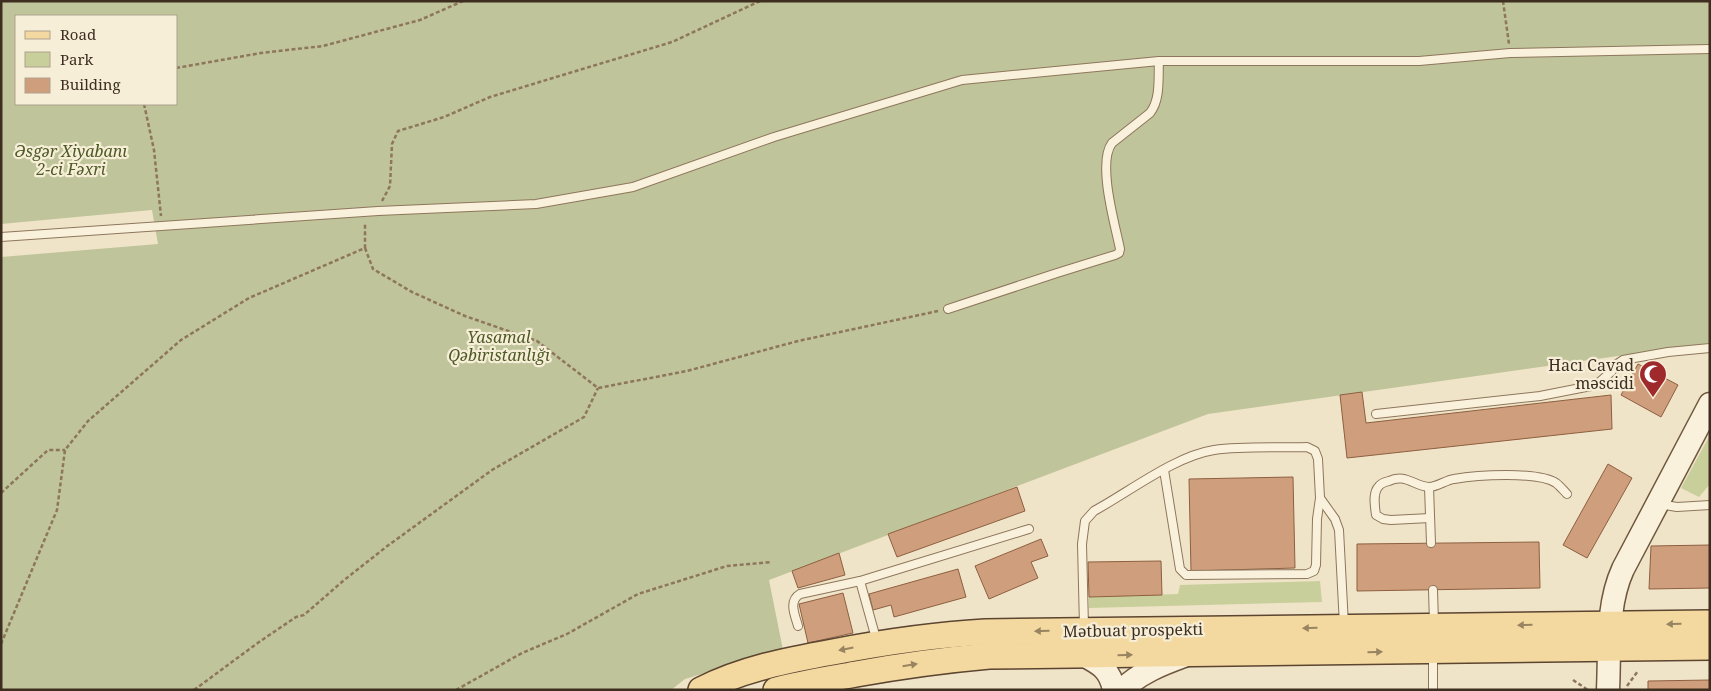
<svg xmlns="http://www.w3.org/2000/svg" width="1711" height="691" viewBox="0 0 1711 691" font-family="'Noto Serif',serif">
  <rect width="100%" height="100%" fill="#f0e4c8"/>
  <!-- green -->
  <g fill="#c9cf9b">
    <polygon points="1710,435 1710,484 1699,497 1681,488"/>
    <polygon points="1320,581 1322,602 1089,608 1089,597 1178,594 1180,585"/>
  </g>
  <!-- cemetery -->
  <path fill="#bfc49a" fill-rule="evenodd" d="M1 1H1710V343L1208 414 769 580 783 650 685 679 671 690H1V257L158 244 152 210 1 224ZM16 16H176V104H16Z"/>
  <!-- building -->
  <g fill="#cf9f7d" stroke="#8d5f41">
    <polygon points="1638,364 1678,385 1661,417 1621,395"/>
    <polygon points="1362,392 1366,423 1611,395 1612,429 1347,458 1340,395"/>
    <polygon points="1608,464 1632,478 1587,558 1563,545"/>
    <polygon points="1293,477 1295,568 1191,571 1189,479"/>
    <polygon points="1017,487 1025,511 897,557 888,534"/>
    <polygon points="1041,539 1048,556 1031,562 1038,578 989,599 975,566"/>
    <polygon points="1539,542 1540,588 1357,591 1357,544"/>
    <polygon points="1710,545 1710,588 1649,589 1651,546"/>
    <polygon points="839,553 845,575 798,588 792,571"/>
    <polygon points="1161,561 1162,595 1089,597 1088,562"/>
    <polygon points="958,569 966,597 894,617 891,605 873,610 869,594"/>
    <polygon points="843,593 853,633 808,643 799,604"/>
    <polygon points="1710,680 1710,690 1648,690 1648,681"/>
  </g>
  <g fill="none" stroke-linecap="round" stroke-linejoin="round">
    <!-- lane casing -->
    <g stroke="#8d765c" stroke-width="10">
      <g id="lane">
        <polyline points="1,237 378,211 536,204 633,187 774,137 962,80 1159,61 1419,61 1510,53 1710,49"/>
        <path d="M948 309 1057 273 1115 255 1119 253 1120 249C1115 224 1097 163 1112 143L1150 113C1161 99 1158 77 1159 61"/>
        <polyline points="1376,414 1540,396 1596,385 1611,372 1617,364 1623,360 1668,352 1710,348"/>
        <polyline points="1164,470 1180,569 1186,575 1307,574 1314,571 1316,565 1317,519 1320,498"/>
        <polyline points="1429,487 1431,543"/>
        <polyline points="1659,504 1677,507 1710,505"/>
        <path d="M1430 518 1391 520 1383 519 1376 515C1375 507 1372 493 1379 486 1381 483 1385 482 1389 481 1405 473 1414 486 1429 487 1437 487 1446 480 1454 479 1476 475 1538 471 1556 483 1560 486 1564 491 1567 494"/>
        <polyline points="860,581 877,642"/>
        <polyline points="1433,590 1434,623"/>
        <path d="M798 626C795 615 788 601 800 594L860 581 1029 529"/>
        <path d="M1084 627 1082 544 1085 521 1094 511C1129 492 1175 456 1214 450 1244 446 1277 448 1307 447L1315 451 1318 459 1320 498 1335 519 1339 530 1344 625"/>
        <polyline points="1433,653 1433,690"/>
      </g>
    </g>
    <!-- secondary casing -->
    <g stroke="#6f573f" stroke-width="25">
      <g id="secondary">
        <path d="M1083 655C1101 664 1110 670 1114 690"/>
        <path d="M1122 690C1139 673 1162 664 1184 656"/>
        <path d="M1608 690C1610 650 1606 606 1623 569L1710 404"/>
      </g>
    </g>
    <!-- primary casing -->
    <g stroke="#5b4430" stroke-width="28">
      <g id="primary">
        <path d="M701 690C742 669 788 660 833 652 885 642 932 635 985 632L1710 623"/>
        <path d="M776 690C803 683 829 679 856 674 900 666 944 660 989 656L1710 647"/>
      </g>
    </g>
    <!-- path -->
    <g stroke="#8d765c" stroke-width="2.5" stroke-dasharray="4 2.5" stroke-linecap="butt">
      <polyline points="1503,1 1509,44"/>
      <polyline points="176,68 261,53 323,46 420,20 463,1"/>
      <polyline points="144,104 154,150 161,216"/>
      <polyline points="382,201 390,186 392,144 398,131 444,117 490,97 672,42 760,1"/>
      <polyline points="365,248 373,269 412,292 465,316 537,341 598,388 687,371 798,341 938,311"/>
      <polyline points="1,493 48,450 65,450"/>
      <polyline points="1,644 57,510 65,450 88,421 181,340 249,298 365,248 365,223"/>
      <polyline points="1573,680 1588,690"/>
      <polyline points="1627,686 1638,671"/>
      <polyline points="194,690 259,642 296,617 304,615 343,581 386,547 492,470 584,417 598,388"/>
      <polyline points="456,690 522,653 567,634 638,594 727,566 772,562"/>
    </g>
    <!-- lane -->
    <use href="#lane" stroke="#faf1dc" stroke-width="8"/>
    <!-- secondary -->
    <use href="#secondary" stroke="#faf1dc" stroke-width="22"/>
    <!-- primary -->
    <use href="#primary" stroke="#f3d9a0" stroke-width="25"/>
  </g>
  <!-- one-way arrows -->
  <defs><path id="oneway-solid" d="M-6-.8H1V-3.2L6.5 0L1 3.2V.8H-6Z" transform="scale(1.25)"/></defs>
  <g fill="#988460">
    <use href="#oneway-solid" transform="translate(1674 624) rotate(179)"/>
    <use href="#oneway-solid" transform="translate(1525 625) rotate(179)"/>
    <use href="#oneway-solid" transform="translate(1310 628) rotate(179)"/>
    <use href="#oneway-solid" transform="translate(1042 631) rotate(179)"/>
    <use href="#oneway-solid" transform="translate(846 649) rotate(169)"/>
    <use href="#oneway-solid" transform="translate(1375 652) rotate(-1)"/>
    <use href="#oneway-solid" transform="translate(1125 655) rotate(-1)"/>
    <use href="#oneway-solid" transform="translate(910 665) rotate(-9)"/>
  </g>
  <!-- icons -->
  <defs>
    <g id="mosque-pin" transform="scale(1.4375)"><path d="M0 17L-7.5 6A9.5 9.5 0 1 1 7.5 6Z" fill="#9e2a2b" stroke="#f7eed8"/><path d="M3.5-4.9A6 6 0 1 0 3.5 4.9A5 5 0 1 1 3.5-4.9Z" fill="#fff"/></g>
  </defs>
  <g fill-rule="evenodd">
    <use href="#mosque-pin" x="1653" y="374"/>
  </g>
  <g text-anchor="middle" stroke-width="4.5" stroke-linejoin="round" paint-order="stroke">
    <!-- park labels -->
    <g font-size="16" font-style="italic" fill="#4d5a26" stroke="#f7eed8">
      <text x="71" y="157">Əsgər Xiyabanı<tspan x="71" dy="18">2-ci Fəxri</tspan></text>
      <text x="499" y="343">Yasamal<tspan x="499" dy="18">Qəbiristanlığı</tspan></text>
    </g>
    <!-- poi labels -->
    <g font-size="16" fill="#3d2e20" stroke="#f7eed8" text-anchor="end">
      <text x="1634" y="371">Hacı Cavad<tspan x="1634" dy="18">məscidi</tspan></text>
    </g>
    <!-- street labels -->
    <g font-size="16" fill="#3d2e20" stroke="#f7eed8">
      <text transform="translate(1133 630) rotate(-1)" y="6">Mətbuat prospekti</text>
    </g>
  </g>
  <!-- border -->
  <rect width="1711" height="691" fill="none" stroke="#3d2e20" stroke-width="5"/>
  <!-- legend -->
  <rect x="15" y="15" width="162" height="90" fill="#f7eed8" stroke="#ada18e"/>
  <rect x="25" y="31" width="25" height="8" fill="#f3d9a0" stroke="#ada18e"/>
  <text x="60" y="40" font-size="15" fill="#3d2e20">Road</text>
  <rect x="25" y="52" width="25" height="15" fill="#c9cf9b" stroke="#ada18e"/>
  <text x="60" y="65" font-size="15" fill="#3d2e20">Park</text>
  <rect x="25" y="78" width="25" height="15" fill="#cf9f7d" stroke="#ada18e"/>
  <text x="60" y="90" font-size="15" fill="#3d2e20">Building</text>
</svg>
